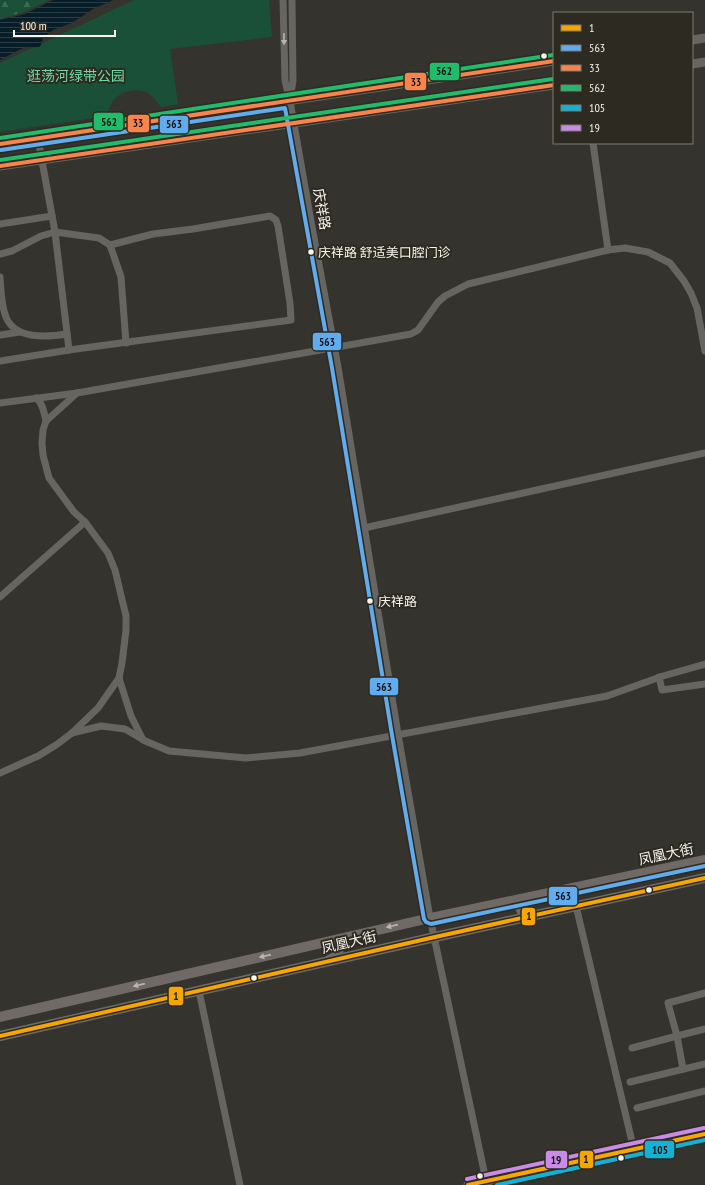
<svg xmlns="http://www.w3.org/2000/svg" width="705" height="1185" viewBox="0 0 705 1185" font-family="'PT Sans Narrow','Noto Sans SC',sans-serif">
  <defs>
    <pattern id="forest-firs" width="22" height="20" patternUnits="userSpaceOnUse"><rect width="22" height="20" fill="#1b5038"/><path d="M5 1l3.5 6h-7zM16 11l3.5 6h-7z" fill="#3d6a55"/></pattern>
    <pattern id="water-rules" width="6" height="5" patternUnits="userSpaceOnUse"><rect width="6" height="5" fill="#071e28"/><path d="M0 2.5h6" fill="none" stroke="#2c3f48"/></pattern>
  </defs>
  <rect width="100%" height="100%" fill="#34332d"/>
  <!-- green -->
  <path fill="#1b5038" d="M134 0H269L272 37 170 49 178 104 161 107C157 102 153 96 148 93 137 87 120 91 113 101 110 105 109 111 107 116L0 132V63Z"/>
  <!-- forest -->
  <polygon fill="url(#forest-firs)" points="0,0 49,0 24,12 0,19"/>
  <!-- water -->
  <polygon fill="url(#water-rules)" points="53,0 113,0 93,9 72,23 53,30 43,38 41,45 39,47 33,48 26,47 17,51 0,60 0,20 25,14"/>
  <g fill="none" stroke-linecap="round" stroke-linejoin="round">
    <!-- minor -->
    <g stroke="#666562" stroke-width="7">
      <polyline points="283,0 285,81 290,101 310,216 338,367 398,734 430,918 487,1185"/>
      <polyline points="290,99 293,81 292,0"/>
      <polyline points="38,139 55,232 69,350"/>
      <polyline points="0,224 52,216"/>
      <polyline points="110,245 121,277 126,343"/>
      <polyline points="608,250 625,248 648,252 670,263 684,281 691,293 697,308 705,351"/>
      <polyline points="0,254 12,251 41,236 55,232 99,238 110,245 153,234 193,229 270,216 276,220 278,226 290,303 291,320 69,350 0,361"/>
      <path d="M0 277C1 290 1 305 6 317 15 340 47 337 67 334"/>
      <polyline points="0,335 20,332"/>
      <path d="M36 398C43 403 44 413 46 421"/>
      <polyline points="0,403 77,393 411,334 418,330 438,302 445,296 468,284 608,250 593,143"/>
      <polyline points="364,528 705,453"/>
      <polyline points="0,597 85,522"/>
      <polyline points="659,677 662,690 705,684"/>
      <polyline points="119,678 131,716 143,740 169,751 246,758 300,753 607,696 663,676 705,664"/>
      <polyline points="72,733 101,726 125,729 142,739"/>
      <polyline points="0,773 38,756 56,745 72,733 98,708 119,678 122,663 126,630 126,616 115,570 108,553 85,522 74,512 49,478 43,455 42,443 43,430 46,421 77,393"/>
      <polyline points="576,906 634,1150"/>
      <polyline points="199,991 240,1185"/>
      <polyline points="632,1048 677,1036 668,1003 705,993"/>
      <polyline points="683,1069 677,1036 705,1029"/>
      <polyline points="630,1082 705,1064"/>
      <polyline points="637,1108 705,1091"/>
    </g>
    <!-- tertiary -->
    <g stroke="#666562" stroke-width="9">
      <polyline points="692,40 705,38"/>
      <polyline points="692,64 705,62"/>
      <polyline points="0,144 554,61"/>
      <polyline points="0,166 554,85"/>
      <polyline points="468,1185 705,1134"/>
    </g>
    <!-- secondary -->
    <g stroke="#706a67" stroke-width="10">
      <path d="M530 899C525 900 521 903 520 908L523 913 527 914H534"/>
      <path d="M327 943H334C343 949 338 957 329 960"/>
      <polyline points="0,1017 430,918 705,860"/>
      <polyline points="0,1036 435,937 705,878"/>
    </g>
    <!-- bus-1 casing -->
    <g stroke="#2d2a21" stroke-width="7">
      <g id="bus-1">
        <polyline points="0,1036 435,937 705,878"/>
        <polyline points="468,1185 705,1134"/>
      </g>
    </g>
    <!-- bus-2 casing -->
    <g stroke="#2d2a21" stroke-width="7">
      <polyline id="bus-2" points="1,150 285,108 332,368 392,735 424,919 426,922 431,924 705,866"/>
    </g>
    <!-- bus-3 casing -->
    <g stroke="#2d2a21" stroke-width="7">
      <g id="bus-3">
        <polyline points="0,144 554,61"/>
        <polyline points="0,166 554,85"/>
      </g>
    </g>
    <!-- bus-4 casing -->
    <g stroke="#2d2a21" stroke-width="7">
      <g id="bus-4">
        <polyline points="0,138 553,55"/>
        <polyline points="0,160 553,79"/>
      </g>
    </g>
    <!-- bus-5 casing -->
    <g stroke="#2d2a21" stroke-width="7">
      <polyline id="bus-5" points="497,1185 705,1140"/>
    </g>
    <!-- bus-6 casing -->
    <g stroke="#2d2a21" stroke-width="7">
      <polyline id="bus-6" points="467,1179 704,1128"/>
    </g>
    <!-- bus-1 -->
    <use href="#bus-1" stroke="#f7a600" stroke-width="4"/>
    <!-- bus-2 -->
    <use href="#bus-2" stroke="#60acee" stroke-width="4"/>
    <!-- bus-3 -->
    <use href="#bus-3" stroke="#f8844c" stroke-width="4"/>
    <!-- bus-4 -->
    <use href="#bus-4" stroke="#20bc6c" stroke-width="4"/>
    <!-- bus-5 -->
    <use href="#bus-5" stroke="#13b2d5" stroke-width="4"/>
    <!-- bus-6 -->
    <use href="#bus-6" stroke="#ca8be6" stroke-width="4"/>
  </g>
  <!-- one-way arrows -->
  <defs><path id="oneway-solid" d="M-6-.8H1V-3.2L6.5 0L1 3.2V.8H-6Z"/></defs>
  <use fill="#b6b4af" href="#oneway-solid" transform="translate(284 39) rotate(89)"/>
  <g fill="#bab6b1">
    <use href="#oneway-solid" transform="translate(392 926) rotate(167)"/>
    <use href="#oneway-solid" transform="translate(265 956) rotate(167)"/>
    <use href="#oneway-solid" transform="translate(139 985) rotate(167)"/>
  </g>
  <!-- markers -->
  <g fill="#f7f5ee" stroke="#2d2a21" stroke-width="1.5">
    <circle cx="544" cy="56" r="3.5"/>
    <circle cx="311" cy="252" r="3.5"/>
    <circle cx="370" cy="601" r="3.5"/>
    <circle cx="649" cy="890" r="3.5"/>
    <circle cx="254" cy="978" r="3.5"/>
    <circle cx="621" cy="1158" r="3.5"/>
    <circle cx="480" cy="1176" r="3.5"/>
  </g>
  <g text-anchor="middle" stroke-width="4" stroke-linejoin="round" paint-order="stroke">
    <!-- bus labels -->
    <g font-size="13" fill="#f7f5ee" stroke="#2d2a21" text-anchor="start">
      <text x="318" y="257">庆祥路 舒适美口腔门诊</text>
      <text x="378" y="606">庆祥路</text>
    </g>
    <!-- park labels -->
    <g font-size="14" fill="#6ddaa5" stroke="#2d2a21">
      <text x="76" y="81">逛荡河绿带公园</text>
    </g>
    <!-- street labels -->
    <g font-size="14" fill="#f7f5ee" stroke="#2d2a21">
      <text transform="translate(322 209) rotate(80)" y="5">庆祥路</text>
      <text transform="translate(666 854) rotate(-12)" y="5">凤凰大街</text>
      <text transform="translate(349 942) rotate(-13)" y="5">凤凰大街</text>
    </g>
  </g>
  <g stroke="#2d2a21" stroke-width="1.5">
    <rect x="429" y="62" width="31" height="19" rx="4" fill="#20bc6c"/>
    <rect x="404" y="72" width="23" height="19" rx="4" fill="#f8844c"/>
    <rect x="93" y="112" width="31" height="19" rx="4" fill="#20bc6c"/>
    <rect x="127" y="114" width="23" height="19" rx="4" fill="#f8844c"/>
    <rect x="159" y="115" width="30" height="19" rx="4" fill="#60acee"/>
    <rect x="312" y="332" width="30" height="19" rx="4" fill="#60acee"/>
    <rect x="369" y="677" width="30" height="19" rx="4" fill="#60acee"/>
    <rect x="548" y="886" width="30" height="20" rx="4" fill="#60acee"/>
    <rect x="521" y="907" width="15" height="19" rx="4" fill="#f7a600"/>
    <rect x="168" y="986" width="16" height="20" rx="4" fill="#f7a600"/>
    <rect x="644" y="1140" width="31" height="19" rx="4" fill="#13b2d5"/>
    <rect x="579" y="1150" width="15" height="19" rx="4" fill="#f7a600"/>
    <rect x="545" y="1150" width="23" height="19" rx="4" fill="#ca8be6"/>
  </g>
  <g font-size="11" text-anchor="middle" font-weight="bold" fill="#111">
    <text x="444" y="75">562</text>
    <text x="416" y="86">33</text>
    <text x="109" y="126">562</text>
    <text x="138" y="127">33</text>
    <text x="174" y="128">563</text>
    <text x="327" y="346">563</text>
    <text x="384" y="691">563</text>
    <text x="563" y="900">563</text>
    <text x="529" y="920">1</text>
    <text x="176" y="1000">1</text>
    <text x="660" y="1154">105</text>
    <text x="586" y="1163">1</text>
    <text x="556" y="1164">19</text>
  </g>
  <!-- legend -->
  <rect x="553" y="12" width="140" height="132" fill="#2d2a21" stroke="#7e7b73"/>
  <rect x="561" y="25" width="20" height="6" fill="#f7a600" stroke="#7e7b73"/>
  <text x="589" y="32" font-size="12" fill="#f7f5ee">1</text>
  <rect x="561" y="45" width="20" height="6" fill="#60acee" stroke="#7e7b73"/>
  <text x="589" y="52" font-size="12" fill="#f7f5ee">563</text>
  <rect x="561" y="65" width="20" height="6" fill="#f8844c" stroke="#7e7b73"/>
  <text x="589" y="72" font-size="12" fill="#f7f5ee">33</text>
  <rect x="561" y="85" width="20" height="6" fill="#20bc6c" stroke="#7e7b73"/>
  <text x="589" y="92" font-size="12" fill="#f7f5ee">562</text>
  <rect x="561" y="105" width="20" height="6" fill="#13b2d5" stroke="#7e7b73"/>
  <text x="589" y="112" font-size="12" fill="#f7f5ee">105</text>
  <rect x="561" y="125" width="20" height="6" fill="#ca8be6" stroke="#7e7b73"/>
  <text x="589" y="132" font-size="12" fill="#f7f5ee">19</text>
  <!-- scale -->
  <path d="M14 30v6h101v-6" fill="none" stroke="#f7f5ee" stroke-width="2"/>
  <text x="20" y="30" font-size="12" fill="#f7f5ee" stroke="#2d2a21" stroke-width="3" paint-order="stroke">100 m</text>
</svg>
